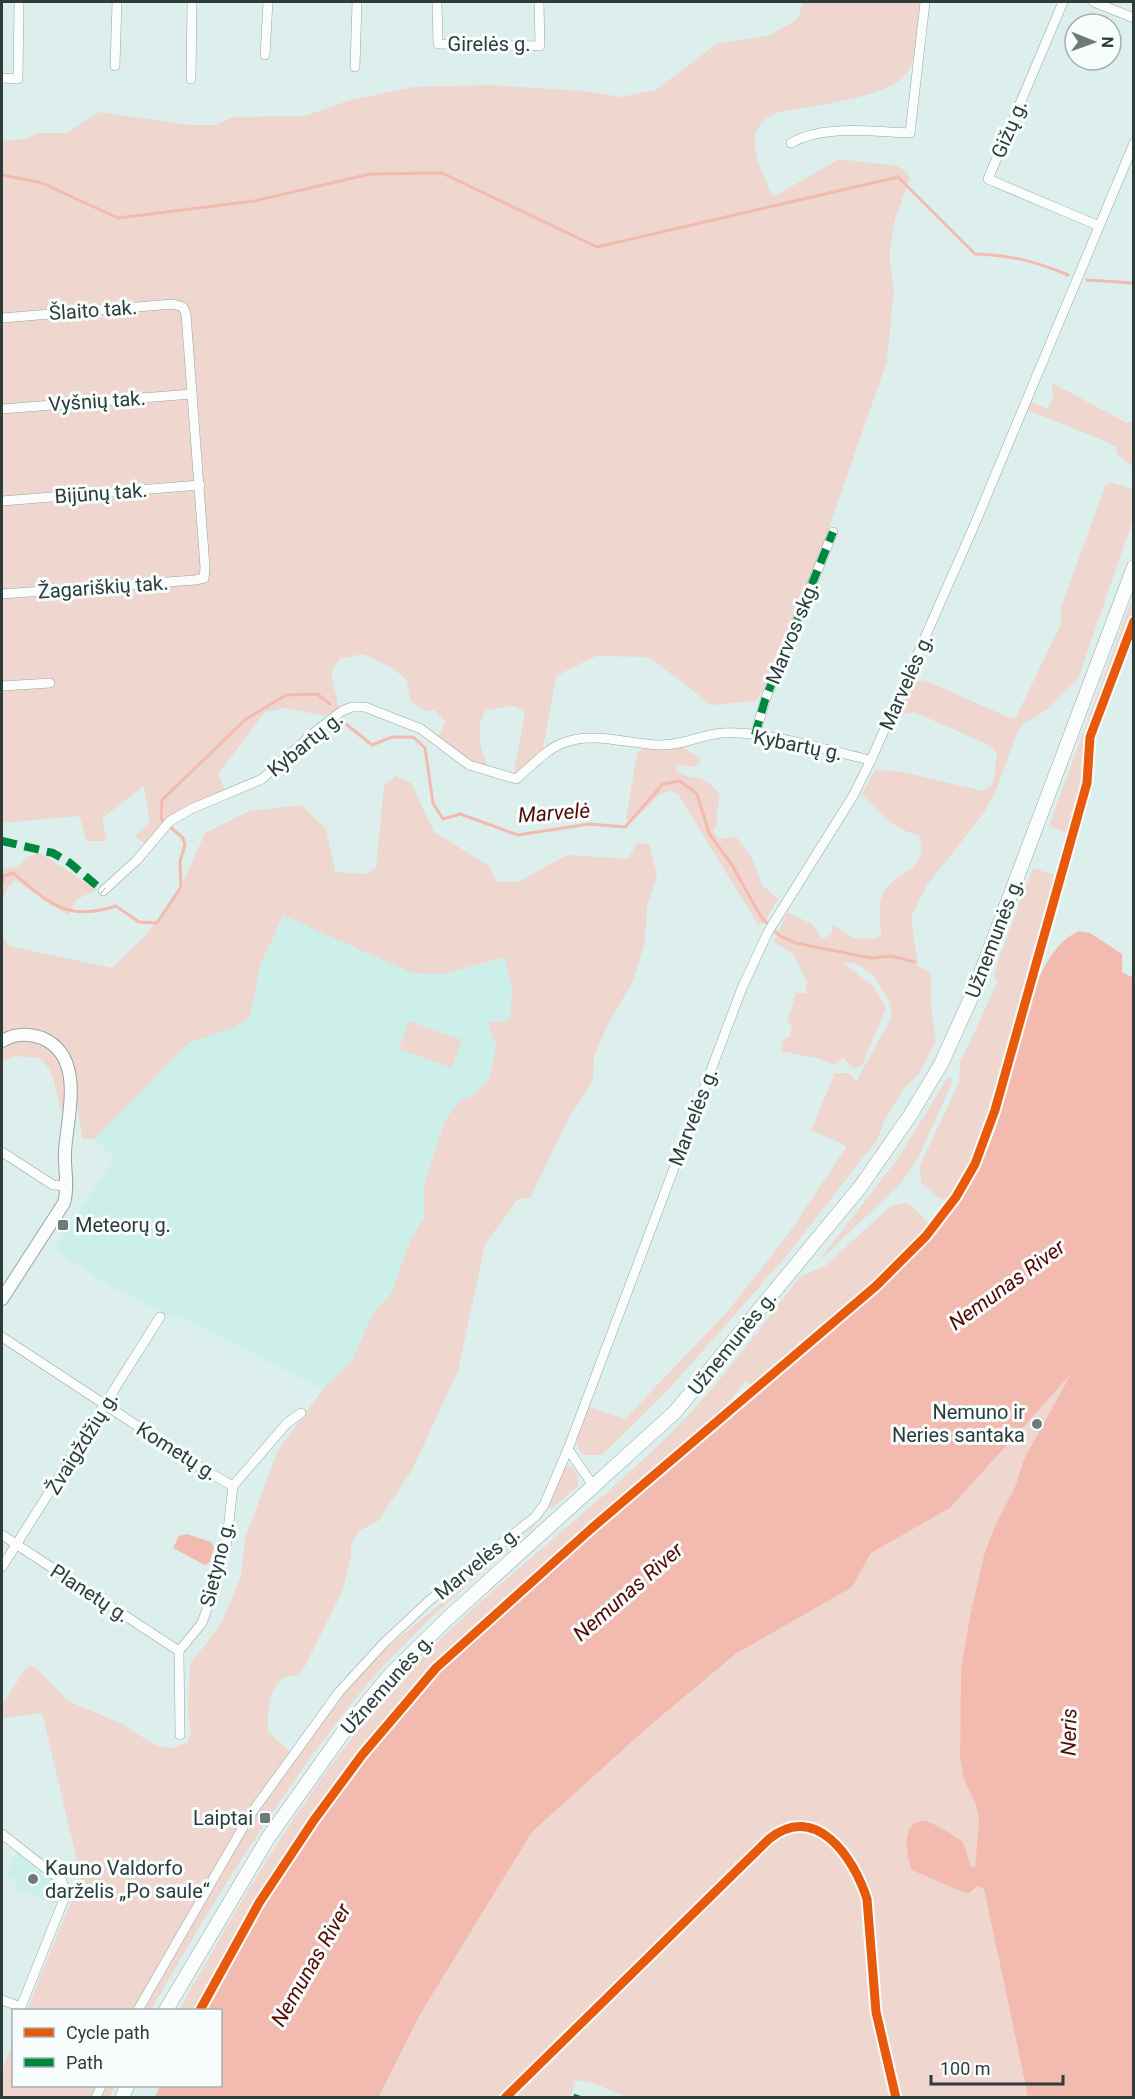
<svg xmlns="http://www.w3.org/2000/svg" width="1135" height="2099" viewBox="0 0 1135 2099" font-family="Roboto,sans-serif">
  <rect width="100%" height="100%" fill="#dcefec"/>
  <!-- built -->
  <g fill="#cdefea">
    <polygon points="283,914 412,973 444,974 506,957 512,990 510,1020 496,1045 490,1078 472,1096 424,1184 424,1218 410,1241 392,1292 373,1313 352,1360 323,1389 181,1317 166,1315 118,1289 116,1290 54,1249 115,1158 94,1139 189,1042 235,1027 250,1017 260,966"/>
    <polygon points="18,1850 57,1882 62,1890 57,1905 15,1889 17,1881 6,1876"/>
  </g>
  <!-- green -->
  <g fill="#efd6ce">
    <path d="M803 2H921C918 24 919 54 907 73 892 97 807 107 778 112 738 129 759 163 771 194L775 196 839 159 897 166 907 172 910 178 895 219 889 256 894 289 887 361 801 608 757 701 711 705 649 657 596 656 556 676 543 749 517 774 513 775 525 714C516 700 500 708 485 711 475 728 480 752 489 768L473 763 438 737 446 722 434 710 426 711 410 701 407 680 391 667 363 654 340 659 331 672 339 710 326 716 286 708 265 712 218 774 225 790 176 813 146 845 135 836 150 822 144 786 102 818 107 841H87L79 816 2 823V141L25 139 38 133H67L98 112 190 125H215L234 117 305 116 351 100 414 87 490 85 585 91 621 97 656 90 718 43 768 36 798 19Z"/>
    <polygon points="1052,383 1127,423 1133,422 1133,467 1117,454 1116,447 1105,441 1027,410 1031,402 1048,409 1053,397"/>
    <path d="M1110 482 1133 489V519L1078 679 1048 709 1025 723 1017 733 996 790 983 814 927 885 911 917 918 966 931 973V1008L936 1041 919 1074 904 1088 883 1123 877 1140 783 1260 668 1390 602 1455H584C568 1442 582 1423 589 1407L625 1419 729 1310 789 1233 847 1146 811 1130 835 1073H849L856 1082 891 1018 890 1003 874 976 857 964 845 962 843 963 874 987 886 1008 862 1065 854 1069 843 1058 836 1065 820 1059 781 1051 782 1041 790 1036 792 1025 787 1022 796 993H805L807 983 794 954 774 942 787 912 812 924 822 939 832 934 833 925 854 938 875 939 881 935C881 924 878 908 881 898 890 869 930 877 919 835 895 831 879 811 862 795L875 770 898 771 983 791 993 784 997 753 989 745 914 712 897 715 913 683 924 680 1010 718 1016 717 1061 624V608L1105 486Z"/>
    <polygon points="1133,596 1133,615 1085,747 1084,777 1067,833 1049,826"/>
    <path d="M682 747 700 758V763L693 767 677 764 676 770C690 783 702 769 720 795L716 815 718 822 713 831 718 839 736 837 752 858 762 885 778 899 763 924 758 925 754 918 678 794 670 791 659 795 631 823 626 819 637 753 644 748Z"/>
    <path d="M396 776 411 783 434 832 489 866 496 882H518L567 855 628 859 637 843 649 844 657 874 647 907 645 941 633 981 606 1028 594 1057 593 1080 568 1120 530 1198 518 1199 485 1244 458 1371 412 1470 378 1521 359 1531 351 1544V1557L342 1592 305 1666 298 1675C294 1676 287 1676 284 1678 268 1687 267 1716 268 1732L295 1756 346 1691 383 1651 542 1520C478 1577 409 1631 355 1699 278 1796 212 1903 151 2010H27L81 1877 42 1713 5 1718 2 1715V1705L26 1668 31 1666 36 1668 68 1701 122 1724 156 1746 172 1748 187 1743 191 1733 188 1712 190 1664 221 1624 241 1576 245 1539 278 1450 323 1389 352 1360 373 1313 392 1292 410 1241 424 1218V1184L445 1120 461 1099 472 1096 490 1078 496 1045 487 1023 510 1020 512 990 505 957 444 974 412 973 283 915 260 966 250 1017 235 1027 189 1043 94 1139H83L67 1053C48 1043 22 1021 2 1036V935L9 946 112 968 147 934 183 882 205 833 249 811 301 805 326 829 335 872 366 874 376 867 384 785Z"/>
    <polygon points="40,853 97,890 77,899 68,915 15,880 9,885 2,901 2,868 18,867 27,857"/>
    <polygon points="1033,868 1055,875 990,1116 973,1161 950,1199 940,1199 921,1183 920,1165 959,1083 960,1063 998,981 994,979 997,964"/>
    <polygon points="409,1021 462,1040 452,1068 399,1049"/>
    <path d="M16 1040C23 1040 34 1039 40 1042 70 1055 66 1088 63 1115 55 1094 57 1074 40 1058L13 1056 2 1063V1047Z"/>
    <polygon points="948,1077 952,1078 951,1085 917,1160 899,1185 818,1262 899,1157"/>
    <path d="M904 1203 910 1204 929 1224V1229L908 1252 756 1384 752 1386 746 1381 714 1419 430 1670 384 1724 330 1795 262 1896 195 2010H179C246 1891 319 1765 414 1666 502 1574 608 1501 694 1409 732 1367 766 1320 801 1276L825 1266 891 1206Z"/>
    <polygon points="1073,1372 1024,1459 1015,1487 995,1526 984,1555 970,1616 961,1668 960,1757 976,1805 979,1820 975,1868 971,1867 963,1842 915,1824 907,1838 972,1892 978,1886 984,1889 1028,2097 629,2098 593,2083 575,2080 571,2097 379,2098 421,2013 532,1832 647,1728 737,1654 852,1587 871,1553 950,1508"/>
    <polygon points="570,1466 578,1474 578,1486 550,1510 551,1501 565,1468"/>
    <polygon points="13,2042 14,2086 115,2086 110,2097 2,2098 2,2070"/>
  </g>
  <!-- water -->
  <g fill="#f3bbaf">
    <path d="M1079 931 1090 933 1122 954V972L1134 978 1133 2097H1028L984 1889 978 1886 969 1893 963 1892 912 1870C907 1858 900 1824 921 1821 930 1819 955 1837 963 1842L971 1867H975L979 1820 976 1805 963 1777 960 1757 961 1668 970 1616 984 1555 995 1526 1015 1487 1024 1459 1071 1374 950 1508 871 1553 852 1587 736 1654 647 1728 532 1832 421 2013 379 2097H155L160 2086H220V2010H203C221 1982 233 1950 251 1922 311 1823 381 1728 462 1646L874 1291C922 1248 960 1203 989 1145 1015 1092 1021 956 1079 931Z"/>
    <polygon points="187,1534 211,1542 214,1547 210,1562 205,1565 173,1548 179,1536"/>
  </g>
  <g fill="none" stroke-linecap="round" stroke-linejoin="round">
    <!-- stream -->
    <g stroke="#f3bbaf" stroke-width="3">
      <path d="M2 175 42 183 118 218 254 201 370 174 442 173 597 247 898 177 975 254C1010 255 1035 261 1068 275"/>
      <polyline points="1087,280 1134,283"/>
      <polyline points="341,720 372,745 392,737 413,737 425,748 433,803 443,819 460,814 518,835 589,824 625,827 663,784 680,781 697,794 709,833 732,865 761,917 780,936 796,943 871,958 891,956 915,962"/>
      <path d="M2 883 4 876 13 873C50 904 67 922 116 906L139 922 157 923 181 887 180 861 185 845 183 838 161 819 162 800 246 719 286 695 317 694 330 704"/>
    </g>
    <!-- street casing -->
    <g stroke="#97a6a3" stroke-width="10">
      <g id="street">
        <polyline points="437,2 438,44 540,46 539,2"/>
        <polyline points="1063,2 988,179 1099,226"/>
        <polyline points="1094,2 1134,18"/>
        <polyline points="265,55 268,2"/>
        <polyline points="115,66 117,2"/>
        <polyline points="355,67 357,2"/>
        <polyline points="2,78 18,79 19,2"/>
        <polyline points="191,79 192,2"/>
        <path d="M791 143C824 124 872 132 910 133L925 2"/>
        <polyline points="2,318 173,304 183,307 186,314 205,567 204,578 195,580 2,594"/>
        <polyline points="2,409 192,394"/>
        <polyline points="2,501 200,485"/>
        <polyline points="2,686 50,683"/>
        <polyline points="755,735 765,700 833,532"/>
        <path d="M103 891 137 860 170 821 191 809 262 779 316 731 342 711 352 707H365L421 729 469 765 516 779C531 767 545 750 563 743 592 731 629 744 659 745 682 746 700 735 722 733 765 730 828 751 871 760"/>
        <polyline points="2,1152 53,1185 67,1186"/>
        <polyline points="2,1337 206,1471 233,1486"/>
        <polyline points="568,1449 594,1487"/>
        <polyline points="2,1535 179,1651"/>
        <polyline points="2,1567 160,1317"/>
        <polyline points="180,1735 179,1651 202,1623 214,1589 226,1547 233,1486 287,1423 301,1413"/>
        <polyline points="2,1834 62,1881 66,1894 21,2007 2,2000"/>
        <polyline points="138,2010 250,1815 339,1692 384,1643 430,1600 535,1517 544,1505 568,1449 742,988 768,932 853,796 871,760 974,526 1134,143"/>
        <polyline points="96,2098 101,2086"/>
      </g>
    </g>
    <!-- secondary casing -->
    <g stroke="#97a6a3" stroke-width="14">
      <path id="secondary" d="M2 1041C14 1034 28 1033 42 1038 86 1057 67 1115 65 1152 64 1169 69 1186 64 1203L2 1299"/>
    </g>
    <!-- primary casing -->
    <g stroke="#97a6a3" stroke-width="15">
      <g id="primary">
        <polyline points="166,2010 268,1838 344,1731 390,1675 447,1619 675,1412 861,1186 911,1114 941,1064 975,989 1134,567"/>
        <polyline points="122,2098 127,2086"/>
      </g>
    </g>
    <!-- street -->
    <use href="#street" stroke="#fafdfc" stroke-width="9"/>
    <!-- secondary -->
    <use href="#secondary" stroke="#fafdfc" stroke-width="12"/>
    <!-- primary -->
    <use href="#primary" stroke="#fafdfc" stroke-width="14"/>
    <!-- quiet -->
    <g stroke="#00873e" stroke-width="8" stroke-dasharray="15 8" stroke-linecap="butt">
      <polyline points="755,735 765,700 833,532"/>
      <polyline points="2,841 53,853 70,863 103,891"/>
      <polyline points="577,2098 578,2095"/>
    </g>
    <!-- cycleway casing -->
    <g stroke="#f6fdfc" stroke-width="13">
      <g id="cycleway">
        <polyline points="200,2010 259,1903 314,1820 362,1755 436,1668 592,1528 876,1286 926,1236 956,1197 975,1164 995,1110 1087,783 1090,737 1134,621"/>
        <path d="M505 2098 769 1839C816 1801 854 1858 867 1899L876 2012 896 2098"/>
      </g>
    </g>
    <!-- cycleway -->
    <use href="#cycleway" stroke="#e8590c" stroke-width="9"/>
  </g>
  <!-- markers -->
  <g fill="#6b7b78" stroke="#f6fdfc" stroke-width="2">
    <rect x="57" y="1219" width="12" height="12" rx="3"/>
    <circle cx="1037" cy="1424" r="6"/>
    <rect x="259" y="1812" width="12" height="12" rx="3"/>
    <circle cx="33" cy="1879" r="6"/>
  </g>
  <g text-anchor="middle" stroke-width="6" stroke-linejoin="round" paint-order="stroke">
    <!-- street labels -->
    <g font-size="20" fill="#2e3c3a" stroke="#f6fdfc">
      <text x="489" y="51">Girelės g.</text>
      <text transform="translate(1009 129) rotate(-67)" y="7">Gižų g.</text>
      <text transform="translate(93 310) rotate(-4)" y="7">Šlaito tak.</text>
      <text transform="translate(97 401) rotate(-4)" y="7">Vyšnių tak.</text>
      <text transform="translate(101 493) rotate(-4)" y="7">Bijūnų tak.</text>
      <text transform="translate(103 587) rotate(-4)" y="7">Žagariškių tak.</text>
      <text transform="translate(792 633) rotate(-68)" y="7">Marvos skg.</text>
      <text transform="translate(906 682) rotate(-66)" y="7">Marvelės g.</text>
      <text transform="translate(305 744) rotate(-39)" y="7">Kybartų g.</text>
      <text transform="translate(798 745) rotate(11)" y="7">Kybartų g.</text>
      <text transform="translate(994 938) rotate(-69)" y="7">Užnemunės g.</text>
      <text transform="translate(693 1117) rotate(-69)" y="7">Marvelės g.</text>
      <text transform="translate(732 1343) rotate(-51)" y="7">Užnemunės g.</text>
      <text transform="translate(82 1443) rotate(-58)" y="7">Žvaigždžių g.</text>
      <text transform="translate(177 1451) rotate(32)" y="7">Kometų g.</text>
      <text transform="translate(477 1563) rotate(-39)" y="7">Marvelės g.</text>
      <text transform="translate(217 1564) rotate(-76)" y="7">Sietyno g.</text>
      <text transform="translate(90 1593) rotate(33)" y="7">Planetų g.</text>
      <text transform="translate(387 1684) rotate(-48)" y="7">Užnemunės g.</text>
    </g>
    <!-- poi labels -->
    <g font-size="20" fill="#2e3c3a" stroke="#f6fdfc" text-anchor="start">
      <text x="75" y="1232">Meteorų g.</text>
      <text x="1025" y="1419" text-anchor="end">Nemuno ir<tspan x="1025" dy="23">Neries santaka</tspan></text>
      <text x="253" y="1825" text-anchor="end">Laiptai</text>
      <text x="45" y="1875">Kauno Valdorfo<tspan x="45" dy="23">darželis „Po saule“</tspan></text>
    </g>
    <!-- water labels -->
    <g font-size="21" font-style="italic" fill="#570a04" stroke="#f6fdfc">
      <text transform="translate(554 813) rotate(-4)" y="7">Marvelė</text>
      <text transform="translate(1007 1285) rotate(-36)" y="7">Nemunas River</text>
      <text transform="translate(628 1592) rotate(-41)" y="7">Nemunas River</text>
      <text transform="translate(1069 1732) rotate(-89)" y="7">Neris</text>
      <text transform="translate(311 1965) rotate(-60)" y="7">Nemunas River</text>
    </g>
  </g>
  <!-- border -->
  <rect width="1135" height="2099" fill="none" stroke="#2e3c3a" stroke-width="6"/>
  <!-- legend -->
  <rect x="12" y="2009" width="210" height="78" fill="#f6fdfc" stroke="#a6b0ae" stroke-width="1.5"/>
  <rect x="24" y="2028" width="30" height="9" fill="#e8590c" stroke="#a6b0ae" stroke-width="1.5"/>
  <text x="66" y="2039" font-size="18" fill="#2e3c3a">Cycle path</text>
  <rect x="24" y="2058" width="30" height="9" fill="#00873e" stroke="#a6b0ae" stroke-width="1.5"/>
  <text x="66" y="2069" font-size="18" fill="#2e3c3a">Path</text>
  <!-- north arrow -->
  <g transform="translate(1093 42) rotate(91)"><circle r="28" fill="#f6fdfc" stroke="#a6b0ae" stroke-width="1.5"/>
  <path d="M0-4.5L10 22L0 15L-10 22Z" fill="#6b7b78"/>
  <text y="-9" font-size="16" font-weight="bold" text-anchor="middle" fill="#2e3c3a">N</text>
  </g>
  <!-- scale -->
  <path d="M931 2075v9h132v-9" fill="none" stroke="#2e3c3a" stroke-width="3"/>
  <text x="940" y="2075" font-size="18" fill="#2e3c3a" stroke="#f6fdfc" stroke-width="4.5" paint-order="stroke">100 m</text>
</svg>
